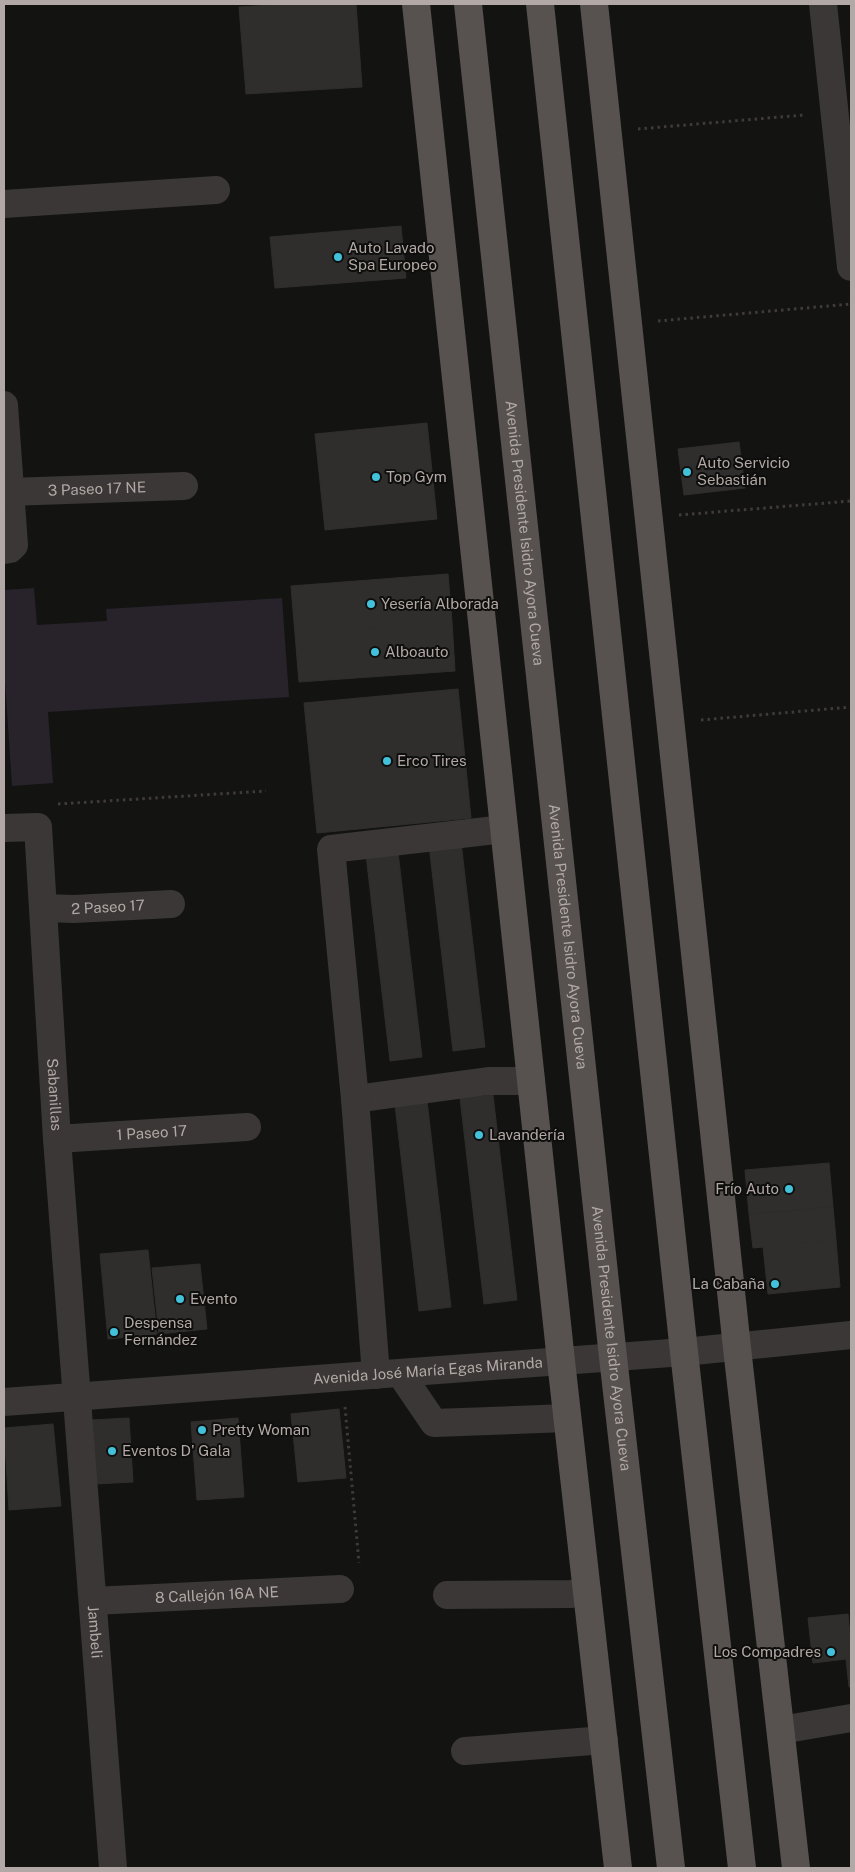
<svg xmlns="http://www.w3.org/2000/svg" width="855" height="1872" viewBox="0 0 855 1872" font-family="'Public Sans',sans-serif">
  <rect width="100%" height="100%" fill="#131312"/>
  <!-- green -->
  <polygon fill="#28232a" points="34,588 37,625 107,621 106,609 282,598 289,697 48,712 53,783 12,786 4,666 4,590"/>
  <!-- building -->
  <g fill="#2f2e2d" stroke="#2f2e2c">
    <polygon points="286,4 356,4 362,87 246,94 239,7"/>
    <polygon points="401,226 406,278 275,288 270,237"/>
    <polygon points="427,423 437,519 325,530 315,434"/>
    <polygon points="739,442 745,488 684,495 678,449"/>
    <polygon points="448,574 452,622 295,634 291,586"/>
    <polygon points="452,622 455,671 299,682 295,634"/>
    <polygon points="458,689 471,818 317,833 304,703"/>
    <polygon points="461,842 485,1047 453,1051 429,845"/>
    <polygon points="398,852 422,1057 390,1061 366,855"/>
    <polygon points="493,1095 517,1300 484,1304 460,1098"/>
    <polygon points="427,1101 451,1307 419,1311 395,1105"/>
    <polygon points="829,1163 833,1207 749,1214 745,1170"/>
    <polygon points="833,1207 836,1240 753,1248 749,1214"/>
    <polygon points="836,1240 840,1287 768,1294 763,1247"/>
    <polygon points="148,1250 157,1334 108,1339 100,1254"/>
    <polygon points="200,1264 207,1329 159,1334 152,1268"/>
    <polygon points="339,1409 346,1478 298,1482 291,1414"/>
    <polygon points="129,1418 133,1482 95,1484 91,1420"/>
    <polygon points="238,1418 244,1497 197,1500 191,1422"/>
    <polygon points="53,1424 61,1506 9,1510 4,1428"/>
    <polygon points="848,1614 851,1645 851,1687 849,1687 846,1659 813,1663 808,1618"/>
  </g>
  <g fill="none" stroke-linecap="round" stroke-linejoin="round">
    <!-- path -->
    <g stroke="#3f3b3a" stroke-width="3" stroke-dasharray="2.5 4" stroke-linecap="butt">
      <polyline points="638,129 804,115"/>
      <polyline points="658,321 851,304"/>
      <polyline points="679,515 851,501"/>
      <polyline points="701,720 851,707"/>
      <polyline points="58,804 266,791"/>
      <polyline points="345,1407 359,1563"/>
    </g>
    <!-- minor -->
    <g stroke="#3a3736" stroke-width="28">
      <polyline points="823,4 851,267"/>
      <polyline points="4,204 216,190"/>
      <polyline points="4,405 14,545 10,549 4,550"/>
      <path id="s1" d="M9 492 184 486"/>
      <path id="s2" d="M4 828 38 827 57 1139 113 1868"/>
      <path id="s3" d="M44 908 74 909 171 904"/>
      <polyline points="355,1099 488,1081 531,1081"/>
      <path id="s4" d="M57 1139 247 1127"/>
      <polyline points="400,1373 434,1423 567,1418"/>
      <polyline points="376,1375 355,1099 331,849 504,829"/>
      <path id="s5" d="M4 1402 684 1352 851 1335"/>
      <polyline points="447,1595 571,1594 587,1591"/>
      <path id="s6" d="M93 1601 340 1589"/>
      <polyline points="781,1730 851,1718"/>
      <polyline points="465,1751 604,1740"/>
    </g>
    <!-- major -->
    <g stroke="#575250" stroke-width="28">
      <polyline points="416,4 561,1361 618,1868"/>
      <path id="s7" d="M468 4 613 1357 671 1868"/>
      <polyline points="540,4 684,1352 742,1868"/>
      <polyline points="594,4 737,1348 796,1868"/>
    </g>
  </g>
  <!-- markers -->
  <g fill="#43c1db" stroke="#0e0e0d" stroke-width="2">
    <circle cx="338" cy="257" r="5"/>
    <circle cx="687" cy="472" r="5"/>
    <circle cx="376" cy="477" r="5"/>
    <circle cx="371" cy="604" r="5"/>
    <circle cx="375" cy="652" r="5"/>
    <circle cx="387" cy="761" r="5"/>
    <circle cx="479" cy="1135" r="5"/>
    <circle cx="789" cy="1189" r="5"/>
    <circle cx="775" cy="1284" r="5"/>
    <circle cx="180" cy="1299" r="5"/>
    <circle cx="114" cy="1332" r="5"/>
    <circle cx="202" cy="1430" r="5"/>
    <circle cx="112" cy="1451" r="5"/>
    <circle cx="831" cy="1652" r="5"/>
  </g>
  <g text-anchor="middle" stroke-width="4" stroke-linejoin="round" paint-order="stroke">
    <!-- poi labels -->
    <g font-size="15" fill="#b2a8a5" stroke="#0e0e0d" text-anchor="start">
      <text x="348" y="253">Auto Lavado<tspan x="348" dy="17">Spa Europeo</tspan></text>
      <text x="697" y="468">Auto Servicio<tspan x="697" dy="17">Sebastián</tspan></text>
      <text x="386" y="482">Top Gym</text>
      <text x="381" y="609">Yesería Alborada</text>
      <text x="385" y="657">Alboauto</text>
      <text x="397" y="766">Erco Tires</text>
      <text x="489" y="1140">Lavandería</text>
      <text x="779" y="1194" text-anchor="end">Frío Auto</text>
      <text x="765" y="1289" text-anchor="end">La Cabaña</text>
      <text x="190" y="1304">Evento</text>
      <text x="124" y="1328">Despensa<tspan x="124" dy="17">Fernández</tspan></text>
      <text x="212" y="1435">Pretty Woman</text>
      <text x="122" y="1456">Eventos D' Gala</text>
      <text x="821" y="1657" text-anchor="end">Los Compadres</text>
    </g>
    <!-- street labels -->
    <g font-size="15" fill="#b2a8a5" stroke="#0e0e0d">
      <text dy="5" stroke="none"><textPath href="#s1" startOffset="88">3 Paseo 17 NE</textPath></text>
      <text dy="5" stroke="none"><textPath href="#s7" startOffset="532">Avenida Presidente Isidro Ayora Cueva</textPath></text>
      <text dy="5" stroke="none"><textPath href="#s3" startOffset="64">2 Paseo 17</textPath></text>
      <text dy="5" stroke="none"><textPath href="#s7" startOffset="938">Avenida Presidente Isidro Ayora Cueva</textPath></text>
      <text dy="5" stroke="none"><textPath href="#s2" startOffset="302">Sabanillas</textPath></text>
      <text dy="5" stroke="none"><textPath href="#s4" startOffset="95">1 Paseo 17</textPath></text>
      <text dy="5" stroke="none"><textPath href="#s7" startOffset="1342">Avenida Presidente Isidro Ayora Cueva</textPath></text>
      <text dy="5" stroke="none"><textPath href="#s5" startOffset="425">Avenida José María Egas Miranda</textPath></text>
      <text dy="5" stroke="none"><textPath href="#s6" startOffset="124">8 Callejón 16A NE</textPath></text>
      <text dy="5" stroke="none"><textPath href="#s2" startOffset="841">Jambeli</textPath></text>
    </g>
  </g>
  <!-- border -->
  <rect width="855" height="1872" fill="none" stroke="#b2a8a5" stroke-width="10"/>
</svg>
